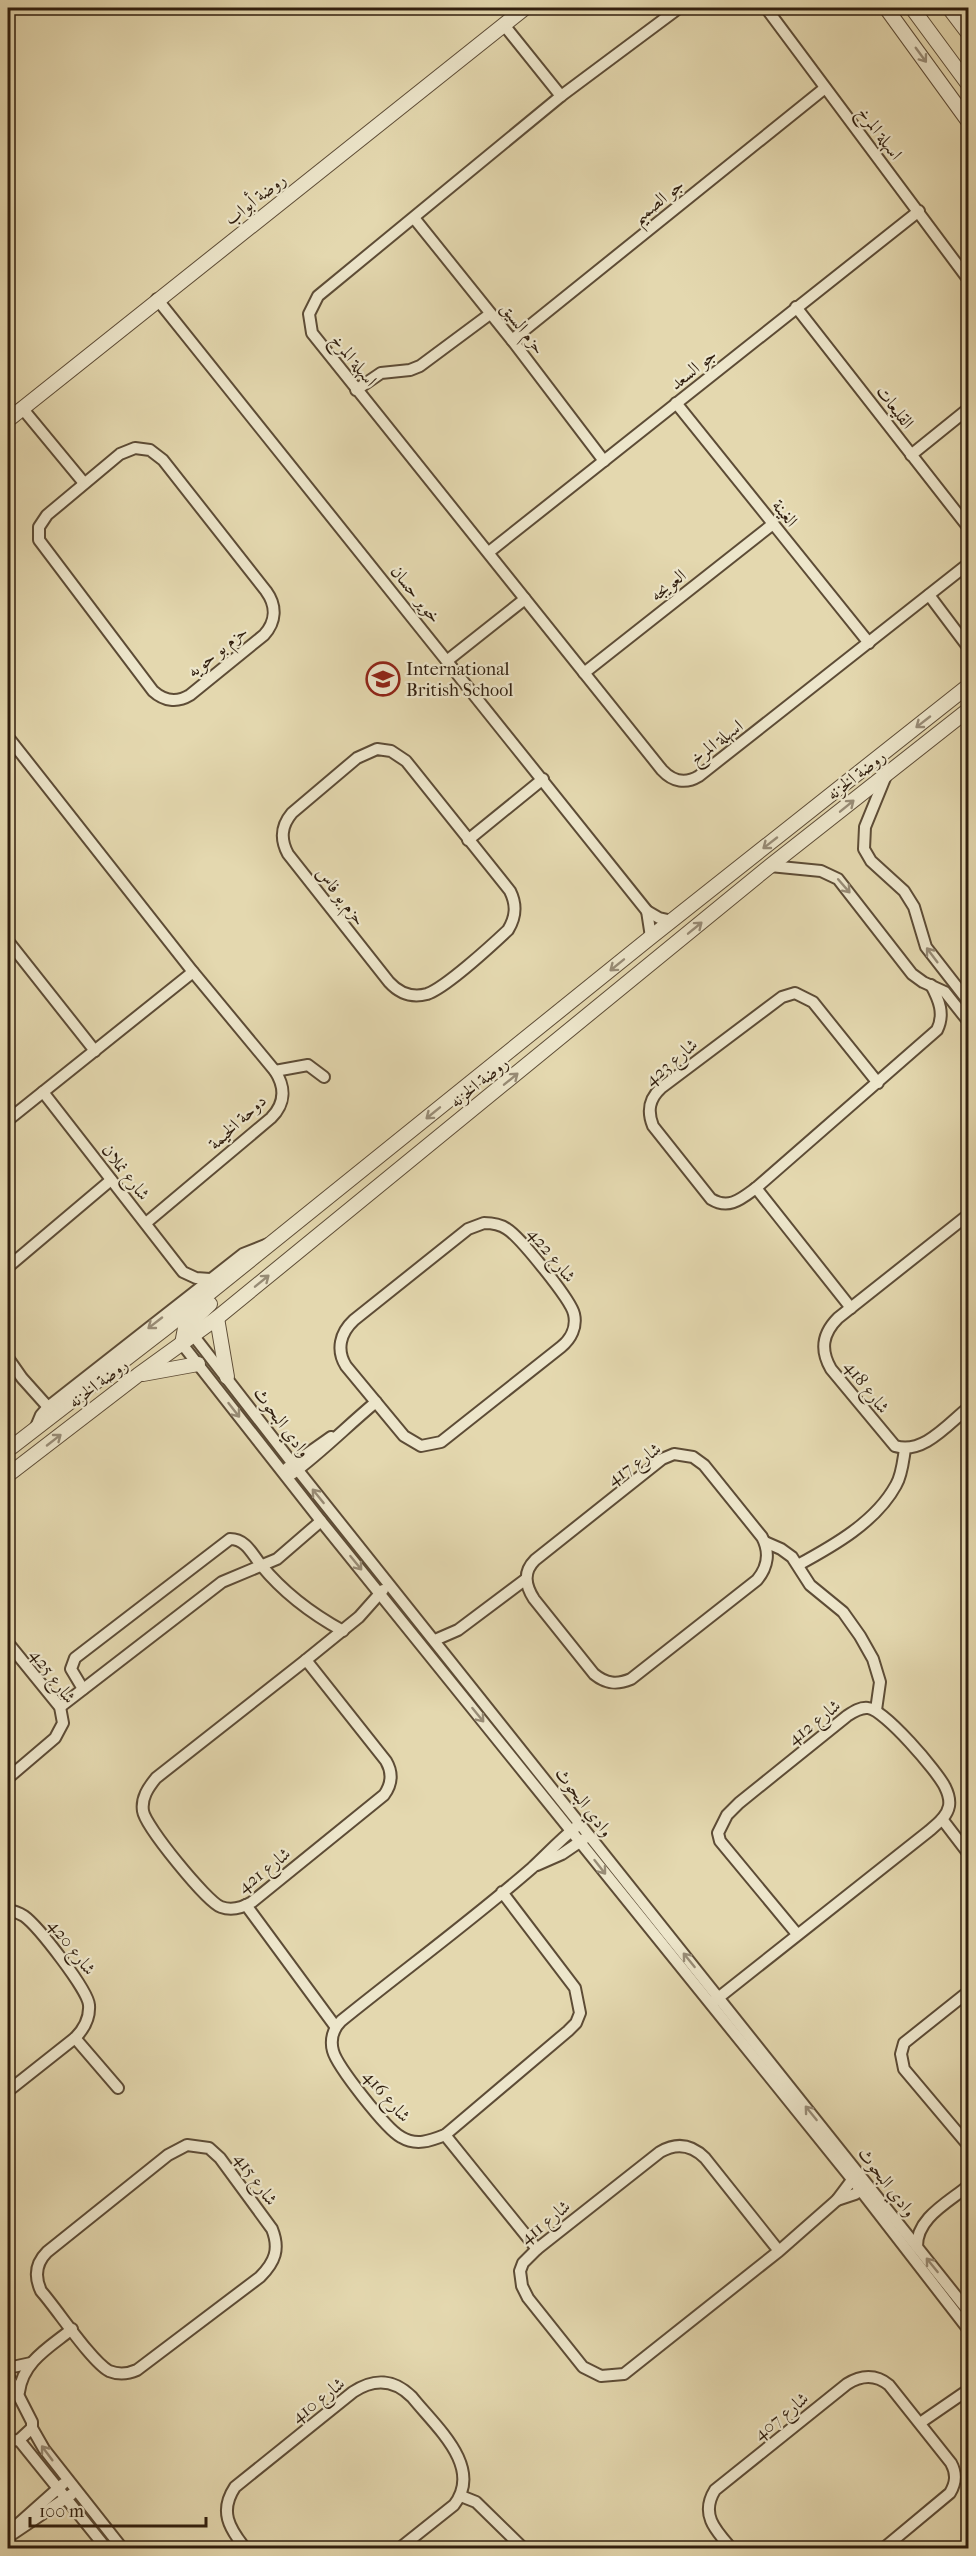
<svg xmlns="http://www.w3.org/2000/svg" width="976" height="2556" viewBox="0 0 976 2556" font-family="'IM FELL French Canon',Amiri,serif">
  <rect width="100%" height="100%" fill="#e4d8af"/>
  <filter id="stains"><feTurbulence type="fractalNoise" baseFrequency=".00333" numOctaves="4"/><feColorMatrix values="0 0 0 0 .2 0 0 0 0 .09 0 0 0 0 .02 0 0 0 .5 -.17"/></filter>
  <radialGradient id="worn" r=".72"><stop offset=".6" stop-color="#630" stop-opacity="0"/><stop offset="1" stop-color="#630" stop-opacity=".3"/></radialGradient>
  <g fill="none" stroke-linecap="round" stroke-linejoin="round">
    <!-- minor casing -->
    <g stroke="#5d4c36" stroke-width="14">
      <g id="minor">
        <path d="M679 8 561 96 318 296 309 314 312 333 662 770C673 782 686 784 699 776L968 564"/>
        <polyline points="766,8 968,279"/>
        <polyline points="504,25 561,96"/>
        <polyline points="414,218 512,340 604,461"/>
        <polyline points="157,299 647,911 659,918 672,921"/>
        <polyline points="796,307 968,527"/>
        <polyline points="512,340 825,88"/>
        <polyline points="356,390 381,373 410,370 420,366 490,314"/>
        <polyline points="676,403 869,643"/>
        <polyline points="22,408 84,483"/>
        <path d="M135 448 150 450 163 460 266 591C277 606 276 622 264 635L190 695C177 703 164 701 153 691L39 540V527L47 515 120 454Z"/>
        <polyline points="911,455 968,409"/>
        <polyline points="489,552 919,211"/>
        <polyline points="929,595 968,647"/>
        <polyline points="448,660 525,599"/>
        <polyline points="584,673 773,524"/>
        <path d="M8 737 193 972 275 1071C286 1088 285 1104 271 1118L146 1223"/>
        <path d="M377 749 391 751 406 761 510 891C517 905 516 917 508 930 492 945 445 988 427 994 412 998 399 993 389 982L288 854C280 839 281 826 292 813L357 758Z"/>
        <polyline points="885,778 865,827 864,849 871,861 904,891 914,907 926,947 968,1001"/>
        <polyline points="468,840 543,779"/>
        <polyline points="770,866 821,871 838,879 912,974 923,982 945,992 968,1021"/>
        <polyline points="647,911 651,937"/>
        <polyline points="8,941 95,1051"/>
        <polyline points="275,1071 308,1065 324,1077"/>
        <path d="M878 1083 813 1002 795 993 782 997 661 1088C649 1099 647 1111 653 1126L711 1199C729 1210 741 1199 756 1188L937 1030C945 1014 939 1000 931 985"/>
        <polyline points="43,1092 183,1272 196,1278 210,1279"/>
        <polyline points="8,1120 193,972"/>
        <polyline points="756,1188 851,1308"/>
        <path d="M968 1215 838 1318C822 1334 820 1350 831 1369L895 1446C923 1455 948 1424 968 1408"/>
        <path d="M484 1223C493 1223 500 1224 507 1229 520 1237 571 1300 574 1314 577 1327 571 1339 561 1347L441 1442 421 1446 404 1436 346 1366C336 1350 340 1333 354 1320L468 1229Z"/>
        <polyline points="8,1267 111,1180"/>
        <polyline points="187,1331 193,1335 293,1464 968,2311"/>
        <polyline points="182,1344 321,1521 852,2179 968,2329"/>
        <polyline points="8,1358 22,1378 48,1407"/>
        <polyline points="36,1427 41,1415 48,1407 243,1254 268,1244"/>
        <path d="M674 1454 693 1457 704 1465 762 1537C770 1552 768 1567 757 1580L631 1679C617 1685 606 1684 594 1674L534 1599C525 1585 523 1572 535 1560L662 1459Z"/>
        <polyline points="287,1468 331,1437"/>
        <path d="M292 1474C322 1452 347 1426 376 1402"/>
        <polyline points="765,1542 781,1549 792,1557 810,1585 843,1612 860,1636 873,1659 880,1682 876,1710"/>
        <path d="M798 1565C833 1546 876 1522 896 1485 902 1475 903 1461 905 1449"/>
        <polyline points="435,1640 458,1630 526,1579"/>
        <polyline points="8,1643 60,1707 63,1723 55,1738 8,1778"/>
        <path d="M306 1660 386 1761C393 1773 392 1784 384 1795L252 1902C242 1908 232 1911 221 1907 207 1902 145 1826 143 1811 141 1798 148 1788 156 1778Z"/>
        <polyline points="306,1660 359,1617 383,1590"/>
        <path d="M83 1689 71 1669 75 1658 230 1539C246 1539 252 1554 261 1565 283 1592 312 1614 343 1631"/>
        <polyline points="60,1707 222,1582 277,1559 321,1521"/>
        <polyline points="942,1819 968,1853"/>
        <polyline points="537,1865 562,1854 584,1839"/>
        <path d="M502 1892 575 1988 580 2013 576 2023 568 2031 445 2135C430 2141 416 2146 401 2137 386 2129 337 2066 333 2051 330 2040 333 2029 341 2021 404 1970 471 1921 532 1868 547 1854 560 1840 576 1827"/>
        <polyline points="246,1905 335,2026"/>
        <path d="M8 1910C14 1911 19 1913 24 1916 38 1926 88 1990 89 2005 90 2019 84 2029 75 2038L8 2091"/>
        <polyline points="968,1992 904,2043 901,2054 904,2069 968,2145"/>
        <path d="M713 2002 929 1831C937 1824 947 1817 949 1806 950 1800 948 1793 945 1787 938 1772 884 1709 868 1708 860 1707 853 1712 847 1716L739 1803 727 1815 718 1833 720 1841 797 1934"/>
        <polyline points="75,2038 118,2088"/>
        <polyline points="445,2135 537,2249"/>
        <path d="M187 2145 209 2148 220 2158 272 2229C280 2249 275 2262 260 2277L137 2370C128 2374 119 2375 109 2371 91 2361 57 2309 41 2291 34 2276 36 2263 47 2252L168 2155Z"/>
        <polyline points="837,2200 855,2194 866,2187"/>
        <path d="M917 2247C916 2218 949 2202 968 2186"/>
        <path d="M779 2251 705 2158C692 2145 677 2142 660 2152L537 2249 523 2263 520 2271 522 2286 528 2298 583 2367 601 2376 624 2374 779 2251 837 2200 855 2176"/>
        <polyline points="8,2368 31,2363"/>
        <polyline points="8,2375 32,2422 32,2428 19,2440 8,2441"/>
        <path d="M19 2392C23 2361 50 2347 72 2329"/>
        <polyline points="920,2423 968,2390"/>
        <polyline points="32,2428 44,2449 122,2548"/>
        <polyline points="19,2440 106,2548"/>
        <polyline points="461,2496 476,2502 523,2548"/>
        <polyline points="8,2533 63,2484"/>
        <polyline points="8,2537 72,2494"/>
        <path d="M245 2548C229 2528 219 2511 235 2487L353 2392C374 2378 394 2379 412 2397 435 2426 484 2467 454 2505L400 2548"/>
        <path d="M731 2548C715 2530 700 2514 715 2490L847 2384C861 2375 876 2374 889 2385L951 2463C957 2474 956 2483 950 2493L884 2548"/>
      </g>
    </g>
    <!-- tertiary casing -->
    <g stroke="#5d4c36" stroke-width="16">
      <g id="tertiary">
        <polyline points="886,8 968,121"/>
        <polyline points="912,8 968,84"/>
        <polyline points="949,8 968,33"/>
        <polyline points="8,420 525,8"/>
        <polyline points="217,1318 227,1377"/>
        <polyline points="182,1344 185,1328 210,1304"/>
        <polyline points="143,1374 198,1364"/>
        <polyline points="8,1450 166,1328 651,937 968,686"/>
        <polyline points="8,1475 138,1375 217,1318 770,866 968,710"/>
      </g>
    </g>
    <!-- minor -->
    <use href="#minor" stroke="#ede6cb" stroke-width="10"/>
    <!-- tertiary -->
    <use href="#tertiary" stroke="#ede6cb" stroke-width="14"/>
  </g>
  <!-- one-way arrows -->
  <defs><path id="oneway-shaft" d="M-6 0H5M1.5-3L5.5 0L1.5 3" fill="none" stroke-width="1.6" stroke-linecap="round" stroke-linejoin="round" transform="scale(1.5)"/></defs>
  <g stroke="#988c76">
    <use href="#oneway-shaft" transform="translate(921 55) rotate(54)"/>
    <use href="#oneway-shaft" transform="translate(923 722) rotate(142)"/>
    <use href="#oneway-shaft" transform="translate(847 806) rotate(-39)"/>
    <use href="#oneway-shaft" transform="translate(770 843) rotate(142)"/>
    <use href="#oneway-shaft" transform="translate(844 886) rotate(49)"/>
    <use href="#oneway-shaft" transform="translate(695 928) rotate(-39)"/>
    <use href="#oneway-shaft" transform="translate(932 955) rotate(-127)"/>
    <use href="#oneway-shaft" transform="translate(617 965) rotate(141)"/>
    <use href="#oneway-shaft" transform="translate(511 1079) rotate(-39)"/>
    <use href="#oneway-shaft" transform="translate(433 1113) rotate(141)"/>
    <use href="#oneway-shaft" transform="translate(262 1281) rotate(-39)"/>
    <use href="#oneway-shaft" transform="translate(155 1323) rotate(142)"/>
    <use href="#oneway-shaft" transform="translate(234 1410) rotate(52)"/>
    <use href="#oneway-shaft" transform="translate(54 1440) rotate(-38)"/>
    <use href="#oneway-shaft" transform="translate(318 1496) rotate(-129)"/>
    <use href="#oneway-shaft" transform="translate(356 1563) rotate(51)"/>
    <use href="#oneway-shaft" transform="translate(478 1715) rotate(51)"/>
    <use href="#oneway-shaft" transform="translate(600 1867) rotate(52)"/>
    <use href="#oneway-shaft" transform="translate(689 1960) rotate(-129)"/>
    <use href="#oneway-shaft" transform="translate(811 2113) rotate(-129)"/>
    <use href="#oneway-shaft" transform="translate(932 2265) rotate(-129)"/>
    <use href="#oneway-shaft" transform="translate(47 2453) rotate(-127)"/>
  </g>
  <!-- icons -->
  <defs>
    <g id="school-ring" transform="scale(1.725)"><circle r="9.5" fill="#ede6cb" stroke="#8f2418" stroke-width="1.5"/><path d="M0-5L7-2L0 1L-7-2ZM-4 1L0 2.5L4 1V4Q0 6-4 4Z" fill="#8f2418"/></g>
  </defs>
  <g fill-rule="evenodd">
    <use href="#school-ring" x="383" y="679"/>
  </g>
  <g text-anchor="middle" stroke-width="4.5" stroke-linejoin="round" paint-order="stroke">
    <!-- street labels -->
    <g font-size="18" fill="#301e0e" stroke="#ede6cb">
      <text transform="translate(880 133) rotate(53)" y="6">اسهلة المرخ</text>
      <text transform="translate(255 199) rotate(-38)" y="6">روضة أبواب</text>
      <text transform="translate(658 201) rotate(-39)" y="6">جو الصميم</text>
      <text transform="translate(523 328) rotate(52)" y="6">حزم السيق</text>
      <text transform="translate(354 360) rotate(51)" y="6">اسهلة المرخ</text>
      <text transform="translate(693 369) rotate(-39)" y="6">جو السعد</text>
      <text transform="translate(895 407) rotate(52)" y="6">القليعات</text>
      <text transform="translate(785 513) rotate(51)" y="6">الغينة</text>
      <text transform="translate(668 585) rotate(-38)" y="6">العويجه</text>
      <text transform="translate(416 594) rotate(51)" y="6">خوير حسان</text>
      <text transform="translate(217 651) rotate(-39)" y="6">حزم بو حويه</text>
      <text transform="translate(716 742) rotate(-37)" y="6">اسهلة المرخ</text>
      <text transform="translate(856 775) rotate(-38)" y="6">روضة الخزنه</text>
      <text transform="translate(341 896) rotate(52)" y="6">حزم بو فاس</text>
      <text transform="translate(671 1062) rotate(-40)" y="6">شارع 423</text>
      <text transform="translate(479 1082) rotate(-39)" y="6">روضة الخزنه</text>
      <text transform="translate(237 1122) rotate(-43)" y="6">دوحة الخيمة</text>
      <text transform="translate(126 1172) rotate(52)" y="6">شارع نملان</text>
      <text transform="translate(552 1255) rotate(51)" y="6">شارع 422</text>
      <text transform="translate(98 1383) rotate(-37)" y="6">روضة الخزنه</text>
      <text transform="translate(867 1387) rotate(52)" y="6">شارع 418</text>
      <text transform="translate(282 1422) rotate(53)" y="6">وادي البحوث</text>
      <text transform="translate(634 1464) rotate(-35)" y="6">شارع 417</text>
      <text transform="translate(53 1676) rotate(53)" y="6">شارع 425</text>
      <text transform="translate(814 1722) rotate(-38)" y="6">شارع 412</text>
      <text transform="translate(584 1802) rotate(52)" y="6">وادي البحوث</text>
      <text transform="translate(264 1870) rotate(-38)" y="6">شارع 421</text>
      <text transform="translate(72 1947) rotate(52)" y="6">شارع 420</text>
      <text transform="translate(387 2096) rotate(49)" y="6">شارع 416</text>
      <text transform="translate(256 2179) rotate(54)" y="6">شارع 415</text>
      <text transform="translate(887 2182) rotate(52)" y="6">وادي البحوث</text>
      <text transform="translate(545 2222) rotate(-39)" y="6">شارع 411</text>
      <text transform="translate(318 2400) rotate(-38)" y="6">شارع 410</text>
      <text transform="translate(781 2416) rotate(-39)" y="6">شارع 407</text>
    </g>
    <!-- poi labels -->
    <g font-size="18" fill="#301e0e" stroke="#ede6cb" text-anchor="start">
      <text x="406" y="675">International<tspan x="406" dy="21">British School</tspan></text>
    </g>
  </g>
  <!-- margin -->
  <rect width="976" height="2556" fill="none" stroke="#e4d8af" stroke-width="30"/>
  <rect x="9" y="9" width="958" height="2538" fill="none" stroke="#301e0e" stroke-width="3"/>
  <rect x="15" y="15" width="946" height="2526" fill="none" stroke="#301e0e" stroke-width="1.5"/>
  <!-- scale -->
  <path d="M30 2517v9h176v-9" fill="none" stroke="#301e0e" stroke-width="3"/>
  <text x="39" y="2517" font-size="18" fill="#301e0e" stroke="#ede6cb" stroke-width="4.5" paint-order="stroke">100 m</text>
  <rect width="100%" height="100%" filter="url(#stains)"/>
  <rect width="100%" height="100%" fill="url(#worn)"/>
</svg>
